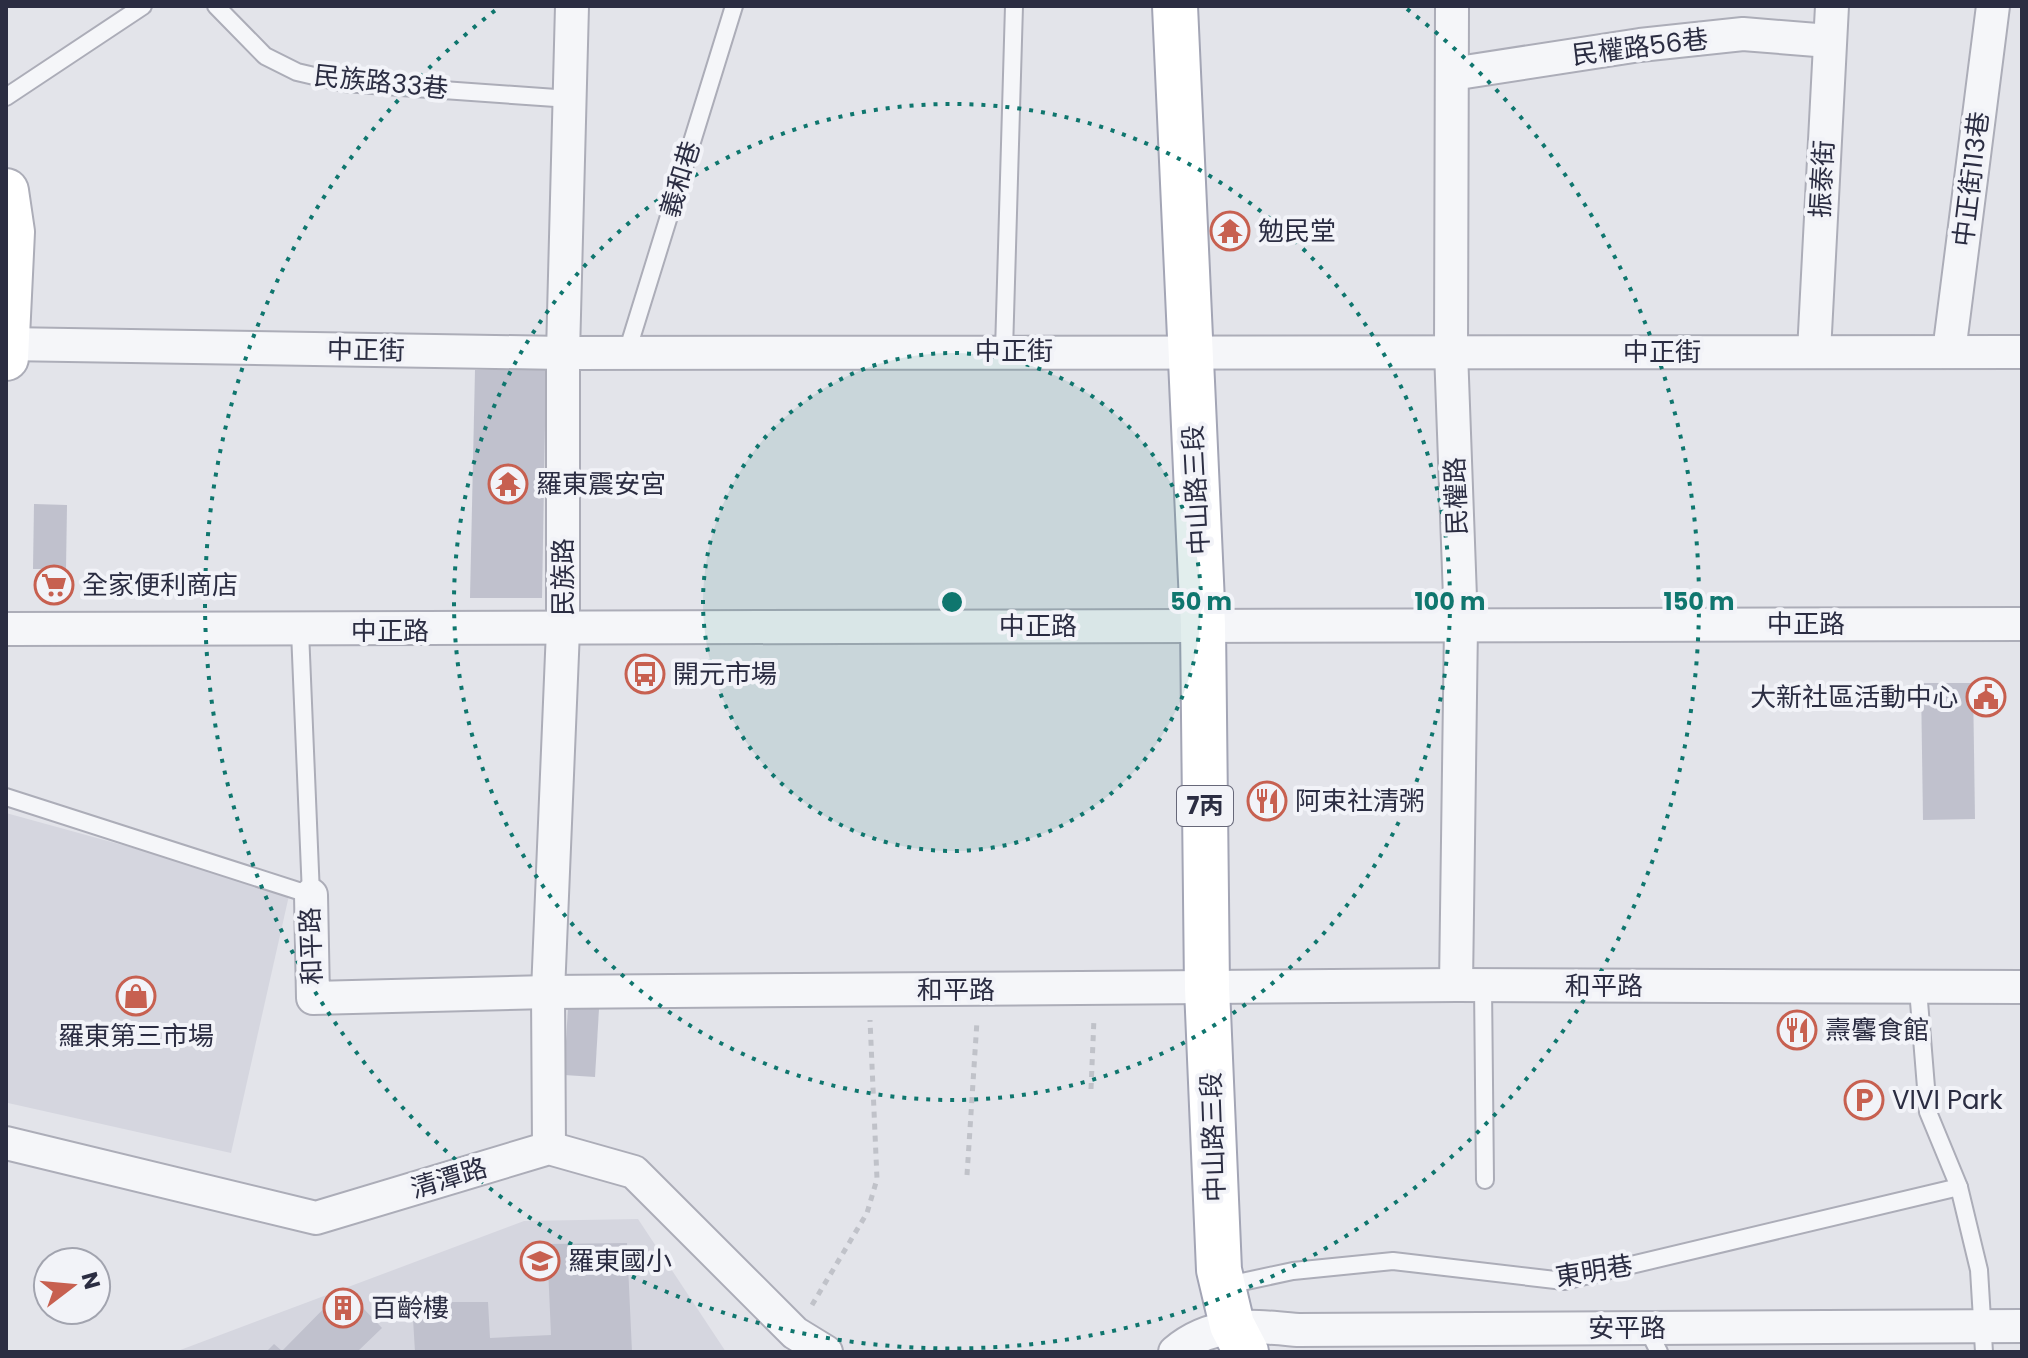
<svg xmlns="http://www.w3.org/2000/svg" width="2028" height="1358" viewBox="0 0 2028 1358" font-family="Poppins,'Noto Sans TC',sans-serif">
  <rect width="100%" height="100%" fill="#e3e4ea"/>
  <!-- built -->
  <g fill="#d5d6df">
    <polygon points="6,813 290,891 231,1153 8,1103"/>
    <polygon points="638,1219 726,1352 175,1352 524,1221"/>
  </g>
  <!-- building -->
  <g fill="#c0c1cd">
    <polygon points="546,369 542,598 470,598 475,370"/>
    <polygon points="34,504 67,505 66,569 33,569"/>
    <polygon points="1921,683 1973,683 1975,819 1923,820"/>
    <polygon points="568,1007 599,1009 595,1077 564,1075"/>
    <polygon points="627,1243 632,1352 415,1352 412,1302 488,1302 490,1338 551,1335 547,1244"/>
    <polygon points="344,1288 382,1328 357,1352 266,1352 274,1344 282,1351"/>
  </g>
  <g fill="none" stroke-linecap="round" stroke-linejoin="round">
    <!-- lane casing -->
    <g stroke="#acadb8" stroke-width="20">
      <g id="lane">
        <polyline points="216,6 265,56 297,72 344,83 570,99"/>
        <polyline points="6,97 143,6"/>
        <polyline points="1004,351 1014,6"/>
        <polyline points="627,352 734,6"/>
        <polyline points="6,797 311,895 300,631"/>
        <polyline points="1483,985 1485,1180"/>
        <polyline points="1918,989 1928,1112 1959,1187 1979,1270 1984,1352"/>
        <polyline points="1223,1286 1293,1271 1393,1261 1564,1281 1959,1187"/>
        <polyline points="1647,1328 1659,1352"/>
      </g>
    </g>
    <!-- street casing -->
    <g stroke="#acadb8" stroke-width="36">
      <g id="street">
        <polyline points="1452,6 1451,351 1461,625 1456,985"/>
        <polyline points="1452,74 1640,45 1743,34 1829,41"/>
        <polyline points="6,344 563,353 2022,352"/>
        <polyline points="1814,352 1832,6"/>
        <polyline points="1949,352 1993,6"/>
        <polyline points="6,629 2022,624"/>
        <polyline points="311,895 313,998 548,992 1456,985 2022,987"/>
        <polyline points="6,1143 316,1218 549,1148 634,1172 795,1333 826,1352"/>
        <polyline points="549,1148 548,992 563,630 563,353 572,6"/>
        <path d="M1175 1352C1213 1320 1252 1326 1298 1330L2022 1326"/>
      </g>
    </g>
    <!-- secondary casing -->
    <g stroke="#acadb8" stroke-width="48">
      <polyline id="secondary" points="6,191 12,232 6,358"/>
    </g>
    <!-- primary casing -->
    <g stroke="#a3a5b5" stroke-width="48">
      <polyline id="primary" points="1175,6 1203,625 1207,988 1219,1270 1232,1325 1246,1352"/>
    </g>
    <!-- path -->
    <g stroke="#c0c2c9" stroke-width="5" stroke-dasharray="6 6" stroke-linecap="butt">
      <polyline points="1091,1089 1094,1018"/>
      <polyline points="967,1175 977,1021"/>
      <polyline points="812,1305 867,1213 877,1179 870,1020"/>
    </g>
    <!-- lane -->
    <use href="#lane" stroke="#f5f6f9" stroke-width="16"/>
    <!-- street -->
    <use href="#street" stroke="#f5f6f9" stroke-width="32"/>
    <!-- secondary -->
    <use href="#secondary" stroke="#fff" stroke-width="44"/>
    <!-- primary -->
    <use href="#primary" stroke="#fff" stroke-width="44"/>
  </g>
  <!-- distance rings -->
  <circle cx="952" cy="602" r="249" fill="#0f766e" fill-opacity=".12"/>
  <g fill="none" stroke="#0f766e" stroke-width="4" stroke-dasharray="4 8">
    <circle cx="952" cy="602" r="249"/>
    <circle cx="952" cy="602" r="498"/>
    <path d="M1407 9A747 747 0 1 1 497 9"/>
  </g>
  <!-- icons -->
  <defs>
    <g id="temple-ring" transform="scale(2)"><circle r="9.5" fill="#f2f3f8" stroke="#c76050" stroke-width="1.5"/><path d="M0-6L5-2H3V0L6.5 2.5H4V6H1.5V3h-3V6H-4V2.5H-6.5L-3 0V-2H-5Z" fill="#c76050"/></g>
    <g id="supermarket-ring" transform="scale(2)"><circle r="9.5" fill="#f2f3f8" stroke="#c76050" stroke-width="1.5"/><path d="M-6-5.5h2.5l.6 2H6L4.5 2H-2.5L-4.4-4H-6ZM-1.5 3.2a1.3 1.3 0 1 0 .1 0ZM3 3.2a1.3 1.3 0 1 0 .1 0Z" fill="#c76050"/></g>
    <g id="bus-ring" transform="scale(2)"><circle r="9.5" fill="#f2f3f8" stroke="#c76050" stroke-width="1.5"/><path d="M-5-6H5V4H4V6H2V4H-2V6H-4V4H-5ZM-3.5-4V0h7V-4ZM-3.5 1.2v1.5H-2V1.2ZM2 1.2v1.5H3.5V1.2Z" fill="#c76050"/></g>
    <g id="civic-ring" transform="scale(2)"><circle r="9.5" fill="#f2f3f8" stroke="#c76050" stroke-width="1.5"/><path d="M-.6-6.5H3V-4.5H.6V-3L4-1V1h2V6H-6V1h2V-1L-.6-3ZM-1.2 2.5V6h2.4V2.5Z" fill="#c76050"/></g>
    <g id="restaurant-ring" transform="scale(2)"><circle r="9.5" fill="#f2f3f8" stroke="#c76050" stroke-width="1.5"/><path d="M-5-6h1v4h1v-4h1v4h1v-4h1v5L-1.5 .5V6h-2V.5L-5-1ZM5-6V6H3V1.5H1.5Q1.5-4 5-6Z" fill="#c76050"/></g>
    <g id="shop-ring" transform="scale(2)"><circle r="9.5" fill="#f2f3f8" stroke="#c76050" stroke-width="1.5"/><path d="M-5-2.5h2.3a2.7 3.5 0 0 1 5.4 0H5L5.5 6h-11ZM-1.5-2.5h3a1.5 2.3 0 0 0-3 0Z" fill="#c76050"/></g>
    <g id="parking-ring" transform="scale(2)"><circle r="9.5" fill="#f2f3f8" stroke="#c76050" stroke-width="1.5"/><path d="M-3.5-5.5H1a3.5 3.5 0 0 1 0 7H-1V5.5H-3.5ZM-1-3.4V-.6H.8a1.4 1.4 0 0 0 0-2.8Z" fill="#c76050"/></g>
    <g id="school-ring" transform="scale(2)"><circle r="9.5" fill="#f2f3f8" stroke="#c76050" stroke-width="1.5"/><path d="M0-5L7-2L0 1L-7-2ZM-4 1L0 2.5L4 1V4Q0 6-4 4Z" fill="#c76050"/></g>
    <g id="building-ring" transform="scale(2)"><circle r="9.5" fill="#f2f3f8" stroke="#c76050" stroke-width="1.5"/><path d="M-4-6H4V6H1V3H-1V6H-4ZM-2.5-4.3h1.7v1.8h-1.7ZM.8-4.3h1.7v1.8H.8ZM-2.5-1h1.7V.8h-1.7ZM.8-1h1.7V.8H.8Z" fill="#c76050"/></g>
  </defs>
  <g fill-rule="evenodd">
    <use href="#temple-ring" x="1230" y="231"/>
    <use href="#temple-ring" x="508" y="484"/>
    <use href="#supermarket-ring" x="54" y="585"/>
    <use href="#bus-ring" x="645" y="674"/>
    <use href="#civic-ring" x="1986" y="697"/>
    <use href="#restaurant-ring" x="1267" y="801"/>
    <use href="#shop-ring" x="136" y="996"/>
    <use href="#restaurant-ring" x="1797" y="1030"/>
    <use href="#parking-ring" x="1864" y="1100"/>
    <use href="#school-ring" x="540" y="1261"/>
    <use href="#building-ring" x="343" y="1308"/>
  </g>
  <g text-anchor="middle" stroke-width="8" stroke-linejoin="round" paint-order="stroke">
    <!-- shield labels -->
    <rect fill="#f2f3f8" stroke="#676879" stroke-width="2" x="1177" y="786" width="56" height="40" rx="6"/>
    <g font-size="24" font-weight="bold" fill="#2b2d42">
      <text x="1205" y="814">7丙</text>
    </g>
    <!-- street labels -->
    <g font-size="26" fill="#2b2d42" stroke="#f2f3f8">
      <text transform="translate(1640 47) rotate(-7)" y="9">民權路56巷</text>
      <text transform="translate(381 82) rotate(6)" y="9">民族路33巷</text>
      <text transform="translate(680 179) rotate(-73)" y="9">義和巷</text>
      <text transform="translate(1822 179) rotate(-87)" y="9">振泰街</text>
      <text transform="translate(1971 179) rotate(-83)" y="9">中正街113巷</text>
      <text transform="translate(366 350) rotate(1)" y="9">中正街</text>
      <text x="1014" y="360">中正街</text>
      <text x="1662" y="361">中正街</text>
      <text transform="translate(1196 490) rotate(-93)" y="9">中山路三段</text>
      <text transform="translate(1456 496) rotate(-92)" y="9">民權路</text>
      <text transform="translate(563 577) rotate(-90)" y="9">民族路</text>
      <text x="1806" y="633">中正路</text>
      <text x="1038" y="635">中正路</text>
      <text x="390" y="640">中正路</text>
      <text transform="translate(311 946) rotate(-92)" y="9">和平路</text>
      <text x="1604" y="995">和平路</text>
      <text x="956" y="999">和平路</text>
      <text transform="translate(1213 1137) rotate(-92)" y="9">中山路三段</text>
      <text transform="translate(449 1178) rotate(-17)" y="9">清潭路</text>
      <text transform="translate(1594 1271) rotate(-9)" y="9">東明巷</text>
      <text x="1627" y="1337">安平路</text>
    </g>
    <!-- poi labels -->
    <g font-size="26" fill="#2b2d42" stroke="#f2f3f8" text-anchor="start">
      <text x="1258" y="240">勉民堂</text>
      <text x="536" y="493">羅東震安宮</text>
      <text x="82" y="594">全家便利商店</text>
      <text x="673" y="683">開元市場</text>
      <text x="1958" y="706" text-anchor="end">大新社區活動中心</text>
      <text x="1295" y="810">阿束社清粥</text>
      <text x="1825" y="1039">燾麘食館</text>
      <text x="136" y="1045" text-anchor="middle">羅東第三市場</text>
      <text x="1892" y="1109">VIVI Park</text>
      <text x="568" y="1270">羅東國小</text>
      <text x="371" y="1317">百齡樓</text>
    </g>
  </g>
  <circle cx="952" cy="602" r="12" fill="#0f766e" stroke="#f2f3f8" stroke-width="4"/>
  <g font-size="24" text-anchor="middle" font-weight="bold" fill="#0f766e" stroke="#f2f3f8" stroke-width="8" stroke-linejoin="round" paint-order="stroke">
    <text x="1201" y="610">50 m</text>
    <text x="1450" y="610">100 m</text>
    <text x="1699" y="610">150 m</text>
  </g>
  <!-- border -->
  <rect width="2028" height="1358" fill="none" stroke="#2b2d42" stroke-width="16"/>
  <!-- north arrow -->
  <g transform="translate(72 1286) rotate(74)"><circle r="38" fill="#f2f3f8" stroke="#a2a4af" stroke-width="2"/>
  <path d="M0-6L14 30L0 20L-14 30Z" fill="#c76050"/>
  <text y="-12" font-size="22" font-weight="bold" text-anchor="middle" fill="#2b2d42">N</text>
  </g>
</svg>
